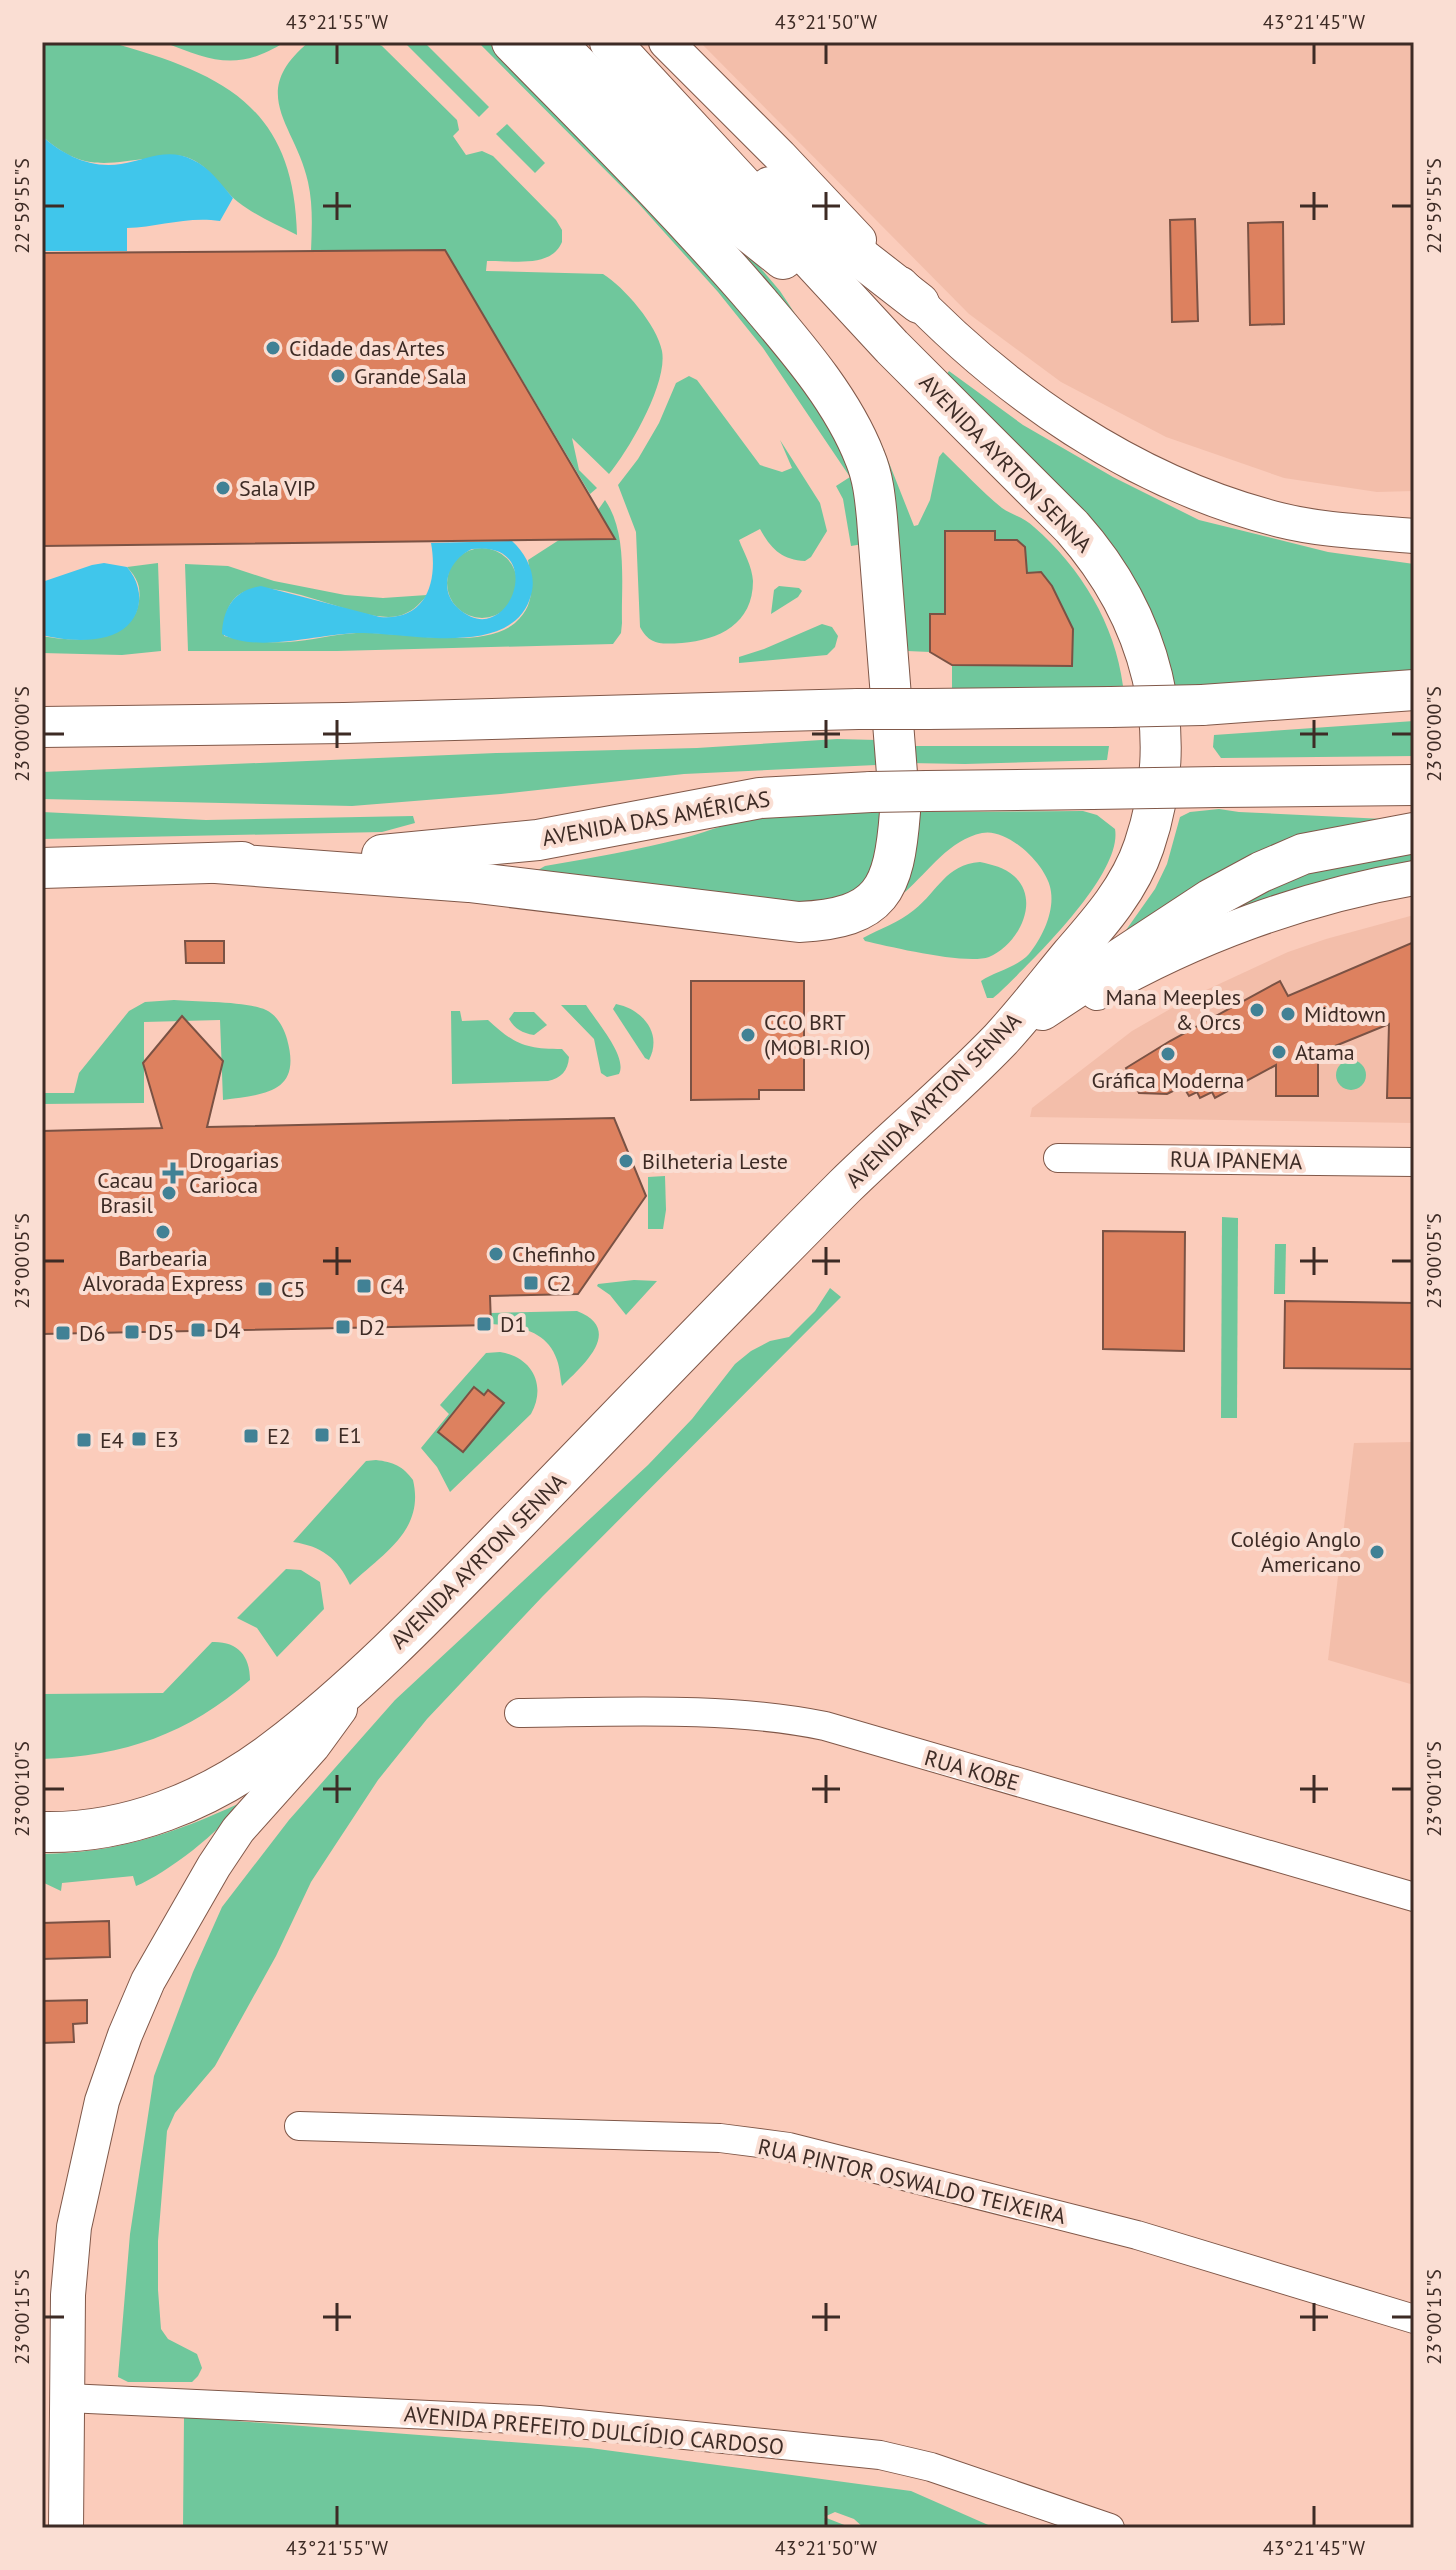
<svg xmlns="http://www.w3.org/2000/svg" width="1456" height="2570" viewBox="0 0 1456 2570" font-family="'PT Sans',sans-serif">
  <rect width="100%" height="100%" fill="#fbccbb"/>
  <!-- built -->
  <g fill="#f3beaa">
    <polygon points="700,42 1414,42 1414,491 1377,492 1284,478 1166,437 1061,382 969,314"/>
    <polygon points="1414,915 1414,1123 1030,1117 1032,1108 1132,1031 1191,997 1288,952 1326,939"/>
    <polygon points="1414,1442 1414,1685 1328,1660 1354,1443"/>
  </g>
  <!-- green -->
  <g fill="#6fc79c">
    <path d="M42 42H108L120 45C229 76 294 111 297 235 277 225 256 216 238 202 219 186 208 162 182 156 172 154 161 157 151 158 104 164 81 171 42 136Z"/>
    <path d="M163 42H285C237 72 212 61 163 42Z"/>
    <path d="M309 42H373L382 46 457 120 459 130 453 136 466 155 482 151 493 156 556 220 562 230V242C551 269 511 260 487 261L486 271 603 274C624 287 657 325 662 351 668 383 629 450 609 474L572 438 579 470 597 488 590 494 445 250 311 251C312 228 313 204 308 182 296 125 246 94 309 42Z"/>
    <polygon points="404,42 424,42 489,107 479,117"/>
    <polygon points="478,42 492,42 646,196 686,240 818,407 836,437 855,481 863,544 851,546 843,499 836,486 850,477 763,348 718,292 638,203"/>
    <path d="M541 42 741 245 780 291 833 371 860 405 880 440 914 526 918 525 930 500 939 457 943 452C963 471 981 491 1002 508 1012 515 1025 518 1034 527 1081 568 1115 624 1123 686L1120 689 952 688V665H1072L1073 629 1053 587 1041 572 1027 573 1025 547 1017 540H995V531H945V614L930 652 907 651 885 490Z"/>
    <polygon points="507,124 545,163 535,173 496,134"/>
    <polygon points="949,371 1023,425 1113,477 1199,520 1328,552 1414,564 1414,672 1172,690 943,379"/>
    <path d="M689 376 697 380 760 465 782 472 792 468 780 440 820 503 827 531 811 557 805 561C782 560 771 549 760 529L739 540C744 553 752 566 753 581 753 624 719 640 682 643 662 644 650 646 640 627L636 532 618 485 638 459 659 423 676 383Z"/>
    <path d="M605 500C628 533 621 585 622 623L621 633 613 644 337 651H188L185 564 228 566 274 581 345 595 383 598 427 595C419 605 411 613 398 616 347 627 222 536 224 636L233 638C251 641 270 643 288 642 311 641 333 634 356 633 397 631 482 651 515 623 536 605 532 584 528 560L559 540 614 539 598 510Z"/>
    <circle cx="482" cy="583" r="35"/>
    <path d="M158 563 161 651 122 655 42 653V636C75 642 133 645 139 601 141 586 137 578 127 567Z"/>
    <polygon points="779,586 799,588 802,591 798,597 771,614 774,590"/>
    <polygon points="822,624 832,627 838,636 835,647 827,655 739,663 739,657 764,649"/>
    <polygon points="1414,721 1414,756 1221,758 1213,747 1214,735"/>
    <polygon points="837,739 877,740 876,765 684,774 501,794 352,806 42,799 42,772 496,753 697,748"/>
    <polygon points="908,746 1109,746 1107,760 965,764 908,763"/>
    <polygon points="1219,809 1239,812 1384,819 1119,940 1155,889 1167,864 1180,817 1190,812"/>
    <path d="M1083 811 1097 815 1115 829C1123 874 1031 962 999 993L993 998H987L981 981C996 971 1016 968 1029 954 1042 938 1054 913 1051 892 1049 867 1008 827 982 833 949 840 929 871 905 892H901L913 812Z"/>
    <polygon points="42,812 206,820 413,816 415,823 382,832 42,839"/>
    <path d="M881 812 878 876 841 909 537 874 538 870 545 866C591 858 638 850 684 838 710 831 735 820 761 816Z"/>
    <polygon points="1414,841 1414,862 1168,932 1262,879"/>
    <path d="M980 862C993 865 1004 867 1014 876 1042 901 1017 946 989 957 966 965 891 947 865 941L863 938C881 928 898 923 914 910 939 890 945 865 980 862Z"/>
    <path d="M174 1000C198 1002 245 1001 266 1010 277 1015 284 1028 287 1039 302 1093 266 1094 223 1100L220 1020 144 1022V1103L42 1104V1093H74L79 1073 129 1011 145 1002Z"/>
    <path d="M616 1004C642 1009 663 1033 649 1060L645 1058 613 1009Z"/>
    <path d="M561 1005H586C596 1021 628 1057 619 1074L607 1077 601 1073 594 1039Z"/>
    <path d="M451 1011H460L462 1021 488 1020C515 1045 526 1049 562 1049L569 1057C568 1071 561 1078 548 1081L452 1084Z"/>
    <path d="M514 1012H534L547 1025 534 1035C522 1033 515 1029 509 1019Z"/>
    <circle cx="1351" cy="1075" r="15"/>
    <polygon points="665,1176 666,1210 663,1229 648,1229 648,1177"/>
    <polygon points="1222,1217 1238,1218 1237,1418 1221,1418"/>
    <polygon points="1275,1244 1286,1244 1285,1294 1274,1294"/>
    <polygon points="634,1280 657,1281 626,1315 610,1295 597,1286 598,1284"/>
    <polygon points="830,1288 841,1297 542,1597 427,1719 378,1780 311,1882 276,1956 215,2066 175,2113 167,2131 158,2241 158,2290 161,2329 168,2339 197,2354 202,2368 198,2376 192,2382 128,2382 118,2377 130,2234 154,2076 193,1972 222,1907 289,1820 395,1700 648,1465 692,1419 735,1364 751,1351 770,1341 789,1337 815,1311"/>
    <path d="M577 1311C625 1330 582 1366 562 1386 560 1377 560 1368 557 1360 547 1330 518 1326 491 1324V1313Z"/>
    <path d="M500 1352C532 1357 547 1385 531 1414L450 1492 437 1467 421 1448 449 1414 440 1405 486 1353Z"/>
    <path d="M376 1460C393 1462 403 1466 413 1480 425 1531 383 1553 350 1585 338 1558 321 1546 293 1542L366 1461Z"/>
    <polygon points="286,1569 301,1570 320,1582 324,1609 277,1657 257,1628 237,1618"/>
    <path d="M212 1642C237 1641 250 1655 250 1680 188 1734 125 1756 42 1759V1694L163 1693Z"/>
    <path d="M240 1803C223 1830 166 1874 136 1886L133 1876 62 1883 61 1891 42 1882V1854C116 1853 173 1834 240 1803Z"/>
    <polygon points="184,2417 590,2448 911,2491 995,2528 864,2528 854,2519 835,2512 824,2517 852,2528 183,2528"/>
  </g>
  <!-- water -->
  <g fill="#40c6eb" fill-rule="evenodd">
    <path d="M42 136C63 155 91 169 121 164 147 160 167 147 193 160 210 168 221 184 233 198L220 221C187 216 159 227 127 228V251H42Z"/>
    <path d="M512 541C527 555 537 575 531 595 514 659 409 633 360 633 321 633 257 654 222 634 223 608 234 590 261 586L380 617C427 621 438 581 431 543ZM472 549C550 539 509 653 459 609 437 590 448 560 472 549Z"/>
    <path d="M104 563 127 567C149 593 141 628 106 637 87 642 61 640 42 635V582L92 565Z"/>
  </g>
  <!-- building -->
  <g fill="#dd815f" stroke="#7a5244" stroke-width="2">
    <polygon points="1195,219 1198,321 1172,322 1170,220"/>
    <polygon points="1283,222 1284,324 1250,325 1248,223"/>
    <polygon points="445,250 615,539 42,546 42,253"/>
    <polygon points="945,531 995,531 995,540 1017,540 1025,547 1027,573 1041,572 1052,586 1073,629 1072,666 952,665 930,652 930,614 945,614"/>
    <polygon points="185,941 224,941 224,963 186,963"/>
    <polygon points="1414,942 1414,1098 1387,1098 1389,1024 1318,1053 1318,1096 1276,1096 1276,1065 1215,1098 1212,1092 1200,1098 1197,1092 1189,1096 1183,1086 1167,1094 1139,1093 1126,1068 1170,1041 1280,981 1288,996"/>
    <polygon points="691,981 804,981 804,1090 759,1090 759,1099 691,1100"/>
    <polygon points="182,1016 223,1061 207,1127 614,1118 646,1196 578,1294 490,1296 491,1325 42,1334 42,1131 162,1128 143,1063"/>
    <polygon points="1103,1231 1185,1232 1184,1351 1103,1349"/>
    <polygon points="1285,1301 1414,1303 1414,1369 1284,1368"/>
    <polygon points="474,1387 484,1395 488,1390 504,1403 463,1452 438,1432"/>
    <polygon points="109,1921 110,1957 42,1959 42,1923"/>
    <polygon points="87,2000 87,2023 73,2024 74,2042 42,2043 42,2001"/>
  </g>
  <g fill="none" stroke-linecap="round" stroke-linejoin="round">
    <!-- minor casing -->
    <g stroke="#805849" stroke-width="30">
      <g id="minor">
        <polyline points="1058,1158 1414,1162"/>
        <path d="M519 1713C618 1712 728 1706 825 1726L1414 1897"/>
        <polyline points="299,2126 720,2138 789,2147 1137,2235 1414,2319"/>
        <polyline points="67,2398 539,2420 880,2455 931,2467 1110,2528"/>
      </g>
    </g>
    <!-- major casing -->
    <g stroke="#805849" stroke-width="36">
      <g id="major">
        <polyline points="666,42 780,156 859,240"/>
        <path d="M901 284C1004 393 1133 483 1280 520 1324 531 1370 532 1414 536"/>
        <path d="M1097 993C1194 937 1304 897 1414 878"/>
        <polyline points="66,2528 68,2295 74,2227 102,2101 125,2035 148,1981 214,1866 238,1830 313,1746 340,1709"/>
      </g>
    </g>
    <!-- highway casing -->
    <g stroke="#805849" stroke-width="42">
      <g id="highway">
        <polyline points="554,42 729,216 783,259"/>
        <polyline points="770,187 919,303"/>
        <polyline points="1202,705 1414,690"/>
        <polyline points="927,709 1111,707"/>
        <polyline points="42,727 344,723 858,709"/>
        <polyline points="1218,787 1414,785"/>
        <polyline points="927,791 1092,789"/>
        <polyline points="382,855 538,840 760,798 871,792"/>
        <path d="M216 863 469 882 799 922C882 918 894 890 900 812L877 518C875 497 873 477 865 458 843 401 798 349 759 303 681 212 596 128 512 42"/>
        <polyline points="42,868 242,862"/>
        <polyline points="1042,1010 1211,899 1261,872 1303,854 1414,833"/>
        <path d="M42 1832C126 1834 208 1801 275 1750 363 1683 441 1600 519 1520 627 1409 734 1297 844 1187 895 1137 951 1091 1000 1040 1025 1013 1048 983 1072 954 1100 922 1130 888 1144 846 1183 731 1151 616 1072 527L892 347 610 42"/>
      </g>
    </g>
    <!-- minor -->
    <use href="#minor" stroke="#fff" stroke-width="28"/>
    <!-- major -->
    <use href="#major" stroke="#fff" stroke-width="34"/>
    <!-- highway -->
    <use href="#highway" stroke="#fff" stroke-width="40"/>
    <!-- highway-bridge casing -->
    <g stroke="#805849" stroke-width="42" stroke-linecap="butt">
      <g id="highway-bridge">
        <polyline points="1111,707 1202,705"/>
        <polyline points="858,709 927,709"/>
        <polyline points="1092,789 1218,787"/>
        <polyline points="871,792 927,791"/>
      </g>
    </g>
    <!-- highway-bridge -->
    <use href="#highway-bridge" stroke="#fff" stroke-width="40"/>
  </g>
  <!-- ticks -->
  <path fill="none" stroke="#3d2b25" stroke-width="3" d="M337 44V64M826 44V64M1314 44V64M337 192V220M826 192V220M1314 192V220M44 206H64M323 206H351M812 206H840M1300 206H1328M1392 206H1412M337 720V748M826 720V748M1314 720V748M44 734H64M323 734H351M812 734H840M1300 734H1328M1392 734H1412M337 1247V1275M826 1247V1275M1314 1247V1275M44 1261H64M323 1261H351M812 1261H840M1300 1261H1328M1392 1261H1412M337 1775V1803M826 1775V1803M1314 1775V1803M44 1789H64M323 1789H351M812 1789H840M1300 1789H1328M1392 1789H1412M337 2303V2331M826 2303V2331M1314 2303V2331M44 2317H64M323 2317H351M812 2317H840M1300 2317H1328M1392 2317H1412M337 2506V2526M826 2506V2526M1314 2506V2526"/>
  <!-- markers -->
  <g fill="#418195" stroke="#faded3" stroke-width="3">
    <circle cx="273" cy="348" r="8"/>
    <circle cx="338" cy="376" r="8"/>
    <circle cx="223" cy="488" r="8"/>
    <circle cx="1257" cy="1010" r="8"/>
    <circle cx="1288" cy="1014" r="8"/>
    <circle cx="748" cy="1035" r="8"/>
    <circle cx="1279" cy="1052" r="8"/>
    <circle cx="1168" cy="1054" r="8"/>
    <circle cx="626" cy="1161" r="8"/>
    <path d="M169 1161h8v8h8v8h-8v8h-8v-8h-8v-8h8z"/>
    <circle cx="169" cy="1193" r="8"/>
    <circle cx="163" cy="1232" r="8"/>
    <circle cx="496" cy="1254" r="8"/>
    <rect x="523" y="1275" width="16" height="16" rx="4"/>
    <rect x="356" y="1278" width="16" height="16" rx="4"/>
    <rect x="257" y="1281" width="16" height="16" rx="4"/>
    <rect x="476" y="1316" width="16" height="16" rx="4"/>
    <rect x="335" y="1319" width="16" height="16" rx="4"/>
    <rect x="190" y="1322" width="16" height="16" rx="4"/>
    <rect x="124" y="1324" width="16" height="16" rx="4"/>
    <rect x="55" y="1325" width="16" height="16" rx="4"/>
    <rect x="314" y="1427" width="16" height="16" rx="4"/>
    <rect x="243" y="1428" width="16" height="16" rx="4"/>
    <rect x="131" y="1431" width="16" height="16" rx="4"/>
    <rect x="76" y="1432" width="16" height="16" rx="4"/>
    <circle cx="1377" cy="1552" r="8"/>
  </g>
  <g text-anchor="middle" stroke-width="8" stroke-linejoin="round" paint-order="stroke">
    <!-- poi labels -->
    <g font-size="22" fill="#3d2b25" stroke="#faded3" text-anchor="start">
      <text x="289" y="356">Cidade das Artes</text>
      <text x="354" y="384">Grande Sala</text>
      <text x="239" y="496">Sala VIP</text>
      <text x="1241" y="1005" text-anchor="end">Mana Meeples<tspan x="1241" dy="25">&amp; Orcs</tspan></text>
      <text x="1304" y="1022">Midtown</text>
      <text x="764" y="1030">CCO BRT<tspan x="764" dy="25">(MOBI-RIO)</tspan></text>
      <text x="1295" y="1060">Atama</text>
      <text x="1168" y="1088" text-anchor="middle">Gráfica Moderna</text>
      <text x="189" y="1168">Drogarias<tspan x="189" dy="25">Carioca</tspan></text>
      <text x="642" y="1169">Bilheteria Leste</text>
      <text x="153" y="1188" text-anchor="end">Cacau<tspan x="153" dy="25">Brasil</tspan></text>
      <text x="512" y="1262">Chefinho</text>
      <text x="163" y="1266" text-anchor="middle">Barbearia<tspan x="163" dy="25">Alvorada Express</tspan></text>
      <text x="547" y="1291">C2</text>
      <text x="380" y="1294">C4</text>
      <text x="281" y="1297">C5</text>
      <text x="500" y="1332">D1</text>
      <text x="359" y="1335">D2</text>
      <text x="214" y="1338">D4</text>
      <text x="148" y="1340">D5</text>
      <text x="79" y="1341">D6</text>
      <text x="338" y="1443">E1</text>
      <text x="267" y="1444">E2</text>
      <text x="155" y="1447">E3</text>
      <text x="100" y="1448">E4</text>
      <text x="1361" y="1547" text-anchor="end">Colégio Anglo<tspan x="1361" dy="25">Americano</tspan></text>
    </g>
    <!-- street labels -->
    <g font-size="22" fill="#3d2b25" stroke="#faded3">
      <text transform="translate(1006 463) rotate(46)" y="8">AVENIDA AYRTON SENNA</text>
      <text transform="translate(656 818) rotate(-10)" y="8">AVENIDA DAS AMÉRICAS</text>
      <text transform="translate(933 1100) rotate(-45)" y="8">AVENIDA AYRTON SENNA</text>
      <text transform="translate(1236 1160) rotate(1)" y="8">RUA IPANEMA</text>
      <text transform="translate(478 1561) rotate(-45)" y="8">AVENIDA AYRTON SENNA</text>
      <text transform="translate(972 1770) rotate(16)" y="8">RUA KOBE</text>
      <text transform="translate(912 2181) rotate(13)" y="8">RUA PINTOR OSWALDO TEIXEIRA</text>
      <text transform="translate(594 2430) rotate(5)" y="8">AVENIDA PREFEITO DULCÍDIO CARDOSO</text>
    </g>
  </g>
  <!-- border -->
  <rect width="1456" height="2570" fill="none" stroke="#faded3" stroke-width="88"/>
  <rect x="44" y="44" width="1368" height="2482" fill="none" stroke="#3d2b25" stroke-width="3"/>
  <g font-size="20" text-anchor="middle" fill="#3d2b25">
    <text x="337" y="29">43°21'55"W</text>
    <text x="826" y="29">43°21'50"W</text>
    <text x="1314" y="29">43°21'45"W</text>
    <text transform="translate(22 206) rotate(-90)" y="7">22°59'55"S</text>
    <text transform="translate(1434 206) rotate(-90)" y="7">22°59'55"S</text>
    <text transform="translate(22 734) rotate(-90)" y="7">23°00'00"S</text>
    <text transform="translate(1434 734) rotate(-90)" y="7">23°00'00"S</text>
    <text transform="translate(22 1261) rotate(-90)" y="7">23°00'05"S</text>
    <text transform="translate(1434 1261) rotate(-90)" y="7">23°00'05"S</text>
    <text transform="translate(22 1789) rotate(-90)" y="7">23°00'10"S</text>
    <text transform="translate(1434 1789) rotate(-90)" y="7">23°00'10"S</text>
    <text transform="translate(22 2317) rotate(-90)" y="7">23°00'15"S</text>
    <text transform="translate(1434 2317) rotate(-90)" y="7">23°00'15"S</text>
    <text x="337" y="2555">43°21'55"W</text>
    <text x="826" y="2555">43°21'50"W</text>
    <text x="1314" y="2555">43°21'45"W</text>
  </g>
</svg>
